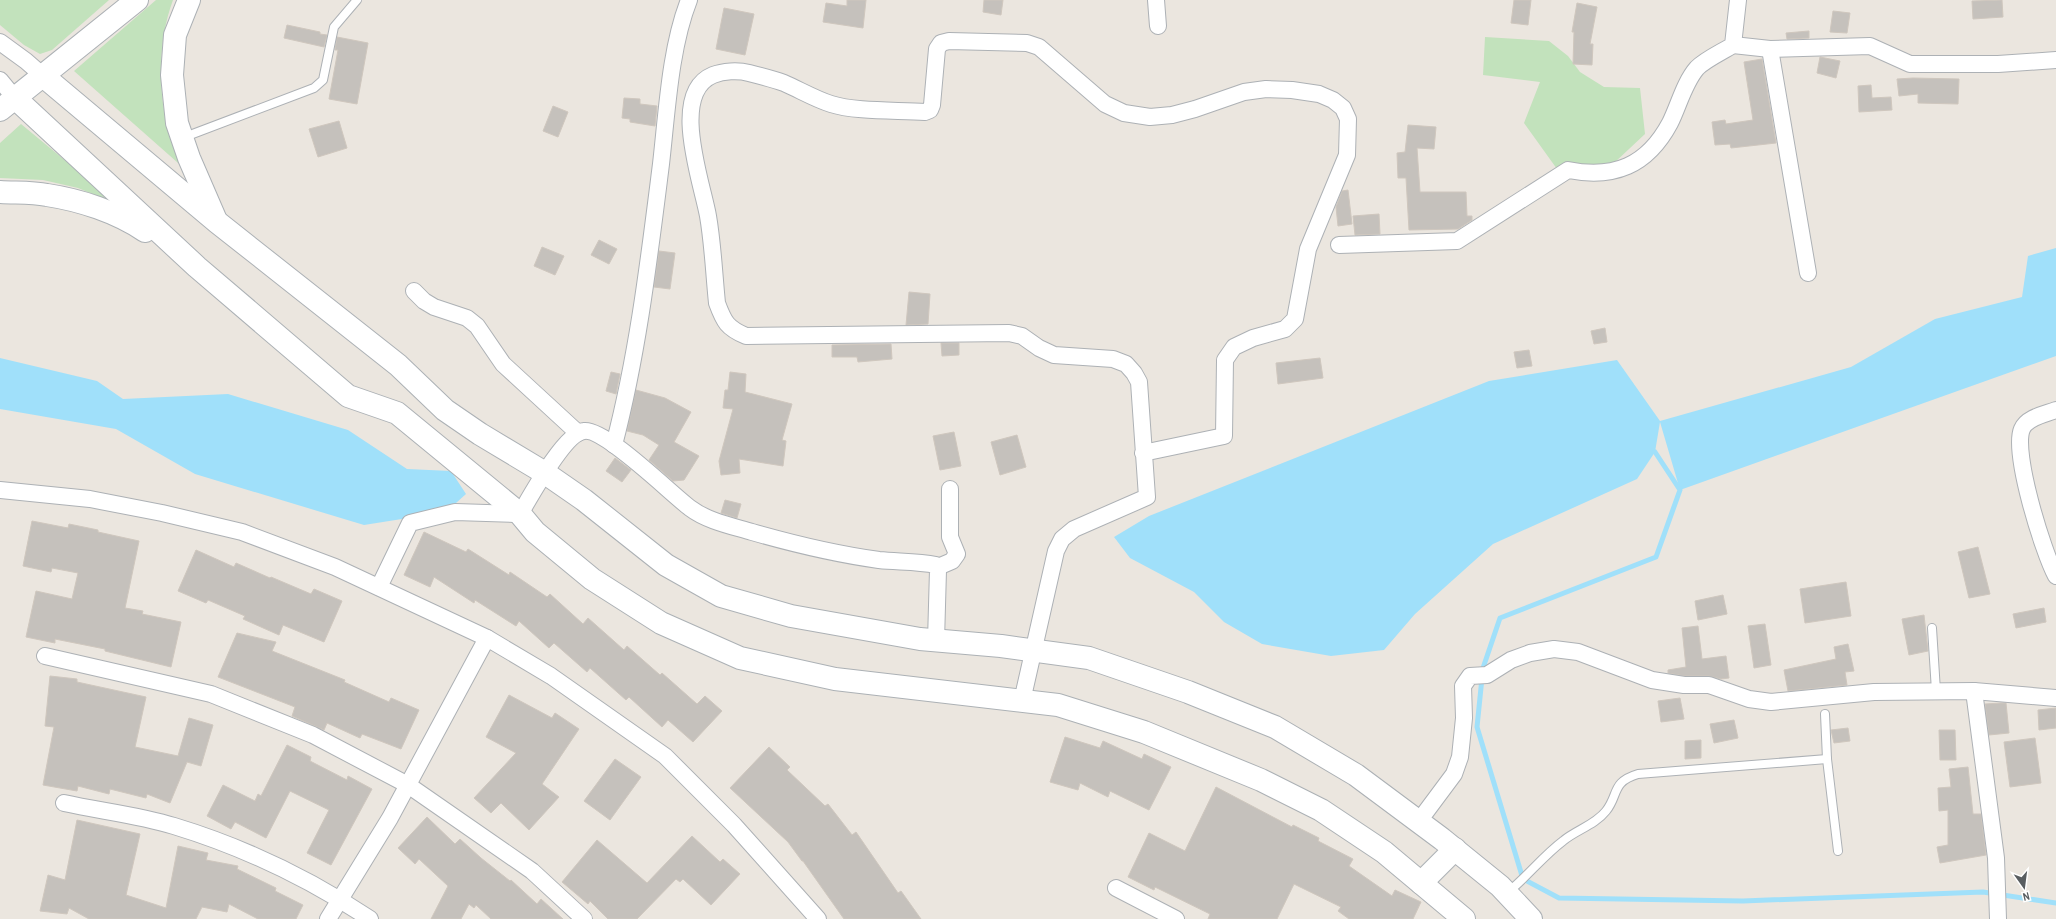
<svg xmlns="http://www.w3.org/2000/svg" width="2056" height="919" viewBox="0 0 2056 919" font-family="'Archivo Narrow',sans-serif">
  <rect width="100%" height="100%" fill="#ebe6df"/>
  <!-- green -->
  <g fill="#c2e2bc">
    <polygon points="0,0 109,0 52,50 40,54 24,45 0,25"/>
    <path d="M156 0H173C158 40 157 93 170 134 175 146 181 158 186 170L74 71Z"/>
    <polygon points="1485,37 1549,41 1568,56 1580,72 1604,87 1640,88 1645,134 1613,164 1557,169 1524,123 1540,82 1483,75"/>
    <polygon points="21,124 119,205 78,188 43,180 0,178 0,143"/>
  </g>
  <!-- water -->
  <g fill="#a0e0fa">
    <polygon points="2056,248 2056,356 1680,490 1660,422 1655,452 1637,479 1493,544 1415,614 1384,650 1331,656 1262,644 1224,622 1194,592 1130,558 1114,537 1149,516 1489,381 1617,360 1660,421 1851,367 1935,319 2022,297 2028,256"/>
    <polygon points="0,358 97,381 123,399 228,394 348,430 407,469 451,471 466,494 446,512 364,525 195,474 116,429 0,409"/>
  </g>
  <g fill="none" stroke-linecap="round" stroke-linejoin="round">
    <!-- stream -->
    <polyline stroke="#a0e0fa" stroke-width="5" points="1655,452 1680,490 1656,557 1500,618 1483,668 1477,727 1523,879 1559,898 1743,901 1983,892 2056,903"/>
  </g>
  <!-- building -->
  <g fill="#c5c1bc" stroke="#cfc7be">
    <polygon points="847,0 866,0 863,28 823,22 826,3 847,6"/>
    <polygon points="984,0 1003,0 1001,15 983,12"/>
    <polygon points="1514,0 1531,0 1528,25 1511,23"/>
    <polygon points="2002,0 2003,17 1973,19 1972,1"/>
    <polygon points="1577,3 1597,7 1590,44 1593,44 1592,65 1573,64 1574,32 1572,32"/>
    <polygon points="724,8 754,14 745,55 716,49"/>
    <polygon points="1833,11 1850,13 1847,33 1830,32"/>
    <polygon points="287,25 320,32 320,34 327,35 324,47 284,38"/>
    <polygon points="1809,31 1809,38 1787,39 1786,33"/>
    <polygon points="337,37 368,43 357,104 329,99 338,50 335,50"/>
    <polygon points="1820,57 1840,61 1836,78 1817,73"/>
    <polygon points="1762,59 1776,143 1731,148 1730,144 1715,145 1712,122 1725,120 1726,124 1753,120 1744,62"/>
    <polygon points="1913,78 1959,79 1958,104 1918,103 1918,94 1899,96 1897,79"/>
    <polygon points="1871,85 1872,98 1891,97 1892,110 1859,112 1858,86"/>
    <polygon points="624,98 640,99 640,104 657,106 655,126 630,122 630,119 622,118"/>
    <polygon points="553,106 568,112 558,137 543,131"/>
    <polygon points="339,121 347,148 318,157 309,129"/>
    <polygon points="1408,125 1436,127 1434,149 1417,148 1420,192 1466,192 1467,216 1472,216 1472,220 1458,229 1409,230 1406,178 1398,178 1397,153 1405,152"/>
    <polygon points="1348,190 1352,224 1338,226 1336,207 1342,191"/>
    <polygon points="1379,214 1380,234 1355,235 1353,216"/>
    <polygon points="599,240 617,249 609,264 591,255"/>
    <polygon points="542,247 564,256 555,275 534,266"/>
    <polygon points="659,251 675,253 670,289 654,287"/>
    <polygon points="909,292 930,294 928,324 906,325"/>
    <polygon points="1605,328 1607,342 1594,344 1591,331"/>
    <polygon points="941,343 959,343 959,355 942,356"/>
    <polygon points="891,344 892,359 858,362 857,357 832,357 832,345"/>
    <polygon points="1529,350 1532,366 1517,368 1514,352"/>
    <polygon points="1320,358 1323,378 1278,384 1276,363"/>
    <polygon points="611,372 620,374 616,394 606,391"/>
    <polygon points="730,372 746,374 745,392 792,404 782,440 786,441 783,466 739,459 740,473 721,475 719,461 733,409 723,408 725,390 728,390"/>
    <polygon points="636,390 665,398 691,412 674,442 699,456 684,480 673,481 649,460 659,445 643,435 627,431"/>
    <polygon points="954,432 961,466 940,470 933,436"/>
    <polygon points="1017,435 1026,467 1000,475 991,442"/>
    <polygon points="615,458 631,470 622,482 606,471"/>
    <polygon points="725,500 741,504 737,518 721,513"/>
    <polygon points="32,521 68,528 69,524 98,530 98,532 139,541 125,608 143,611 142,614 181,622 171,667 105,651 105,649 55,639 55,643 26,637 36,591 72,599 78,573 52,568 51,572 23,566"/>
    <polygon points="424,532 466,552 468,549 509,575 510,572 547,597 550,594 583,624 588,618 624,650 627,646 660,675 662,673 697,704 705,696 722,711 693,742 668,720 662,727 629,697 626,700 590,668 587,672 554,643 549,648 519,621 516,626 475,600 474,603 434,577 430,587 404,575"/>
    <polygon points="1978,547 1990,594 1969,598 1958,552"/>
    <polygon points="196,550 234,567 236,563 270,578 271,577 311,594 314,589 342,601 324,642 283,625 279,635 243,619 245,616 208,600 206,603 178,591"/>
    <polygon points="1846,582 1851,616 1805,623 1800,589"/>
    <polygon points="1723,595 1727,614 1698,620 1695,601"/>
    <polygon points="2044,608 2046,622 2016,628 2013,614"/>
    <polygon points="1924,615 1928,651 1909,655 1902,619"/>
    <polygon points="1765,624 1771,665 1754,668 1748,626"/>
    <polygon points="1698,626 1702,659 1726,656 1729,678 1721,679 1709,676 1685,676 1668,673 1668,670 1686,667 1682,628"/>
    <polygon points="237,633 276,642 272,651 345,680 344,682 389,702 391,698 419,710 401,749 362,734 360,738 327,723 324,730 292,716 295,707 218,677"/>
    <polygon points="1848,644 1854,671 1845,672 1847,685 1788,691 1784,670 1836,659 1834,647"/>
    <polygon points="50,676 77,679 77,682 146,697 135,747 178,756 189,718 213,725 201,766 187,762 170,803 147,794 146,798 110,789 109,794 78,786 77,791 43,785 54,727 45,726"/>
    <polygon points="509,695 552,718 555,713 579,729 542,784 559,797 529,830 501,803 491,813 474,798 516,753 486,737"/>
    <polygon points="1680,698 1684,719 1661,722 1658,701"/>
    <polygon points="2001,703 2006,703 2009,733 1989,735 1985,704"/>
    <polygon points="2056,708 2056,728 2039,730 2038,710"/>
    <polygon points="1734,720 1738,738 1714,743 1710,724"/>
    <polygon points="1848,728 1850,741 1834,743 1831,730"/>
    <polygon points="1939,730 1955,730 1956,760 1940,760"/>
    <polygon points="1065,737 1100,748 1103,741 1142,759 1144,754 1171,767 1149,810 1110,791 1108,797 1080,783 1078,790 1050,782"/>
    <polygon points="2035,738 2041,783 2010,787 2004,742"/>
    <polygon points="1701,740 1701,758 1685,759 1685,741"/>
    <polygon points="287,745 311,757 310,761 347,780 348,776 372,789 331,865 307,853 329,810 290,791 266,838 235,822 231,829 207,816 223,785 255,801 258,794 261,796"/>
    <polygon points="769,747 790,767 787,770 825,806 828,804 852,835 856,832 898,893 901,891 921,919 844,919 803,861 802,861 788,842 730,788"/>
    <polygon points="615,759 641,777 610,820 584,801"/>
    <polygon points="1968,767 1973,814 1981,814 1986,855 1940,863 1937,847 1948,845 1948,810 1939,811 1938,788 1951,787 1949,769"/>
    <polygon points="1216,787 1292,827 1293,825 1319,838 1318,841 1353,859 1349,866 1392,896 1395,890 1421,902 1413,919 1349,919 1338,911 1341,907 1294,884 1277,919 1208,919 1210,914 1155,887 1154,890 1128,877 1149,833 1185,851"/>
    <polygon points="427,817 455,844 460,839 481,858 510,881 511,880 537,904 541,899 563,919 491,919 476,905 474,908 469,904 461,919 431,919 448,886 419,859 415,864 398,848"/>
    <polygon points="77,820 140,834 126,895 166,908 178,846 208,853 206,860 238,866 237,869 276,888 275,891 303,905 296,919 258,919 229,904 227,912 202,907 196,919 89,919 69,908 67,914 40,911 48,875 65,880"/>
    <polygon points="692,836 720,862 723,859 740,874 711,905 683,879 680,882 676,879 637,919 608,919 590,901 588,904 562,882 597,840 647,883"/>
  </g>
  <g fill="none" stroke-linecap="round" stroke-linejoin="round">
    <!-- lane casing -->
    <g stroke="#adb1b5" stroke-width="10">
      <g id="lane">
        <polyline points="182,138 314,88 323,80 334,27 357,0"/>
        <polyline points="1932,628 1936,691"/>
        <polyline points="1825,714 1827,759 1838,851"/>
        <path d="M1507 893C1527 877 1543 856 1563 841 1576 830 1595 825 1606 811 1619 795 1611 782 1638 774L1827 759"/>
      </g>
    </g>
    <!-- street casing -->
    <g stroke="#adb1b5" stroke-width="18">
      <g id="street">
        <polyline points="1156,0 1158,26"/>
        <polyline points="0,42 26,61 42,75"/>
        <polyline points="1733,45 1770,49 1870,46 1910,64 1998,64 2056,60"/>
        <polyline points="1770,49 1808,273"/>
        <polyline points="0,80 14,97"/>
        <path d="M1339 245 1457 241 1568 170C1614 179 1647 166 1670 123 1679 105 1684 83 1697 68 1706 59 1722 52 1733 45L1738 0"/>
        <polyline points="414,291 424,301 434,307 467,318 477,326 503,364 578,433"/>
        <path d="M2056 410C2046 414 2027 417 2022 429 2012 452 2043 552 2056 576"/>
        <path d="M614 445C638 353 649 259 661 164 667 112 670 48 689 0"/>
        <polyline points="0,490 90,499 162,513 242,532 335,567 487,638 551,676 665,756 734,825 818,919"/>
        <polyline points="938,567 952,561 957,554 950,537 950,489"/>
        <path d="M379 587 410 523 455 512 520 514C530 497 565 433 584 431 605 428 671 494 690 508 707 521 732 526 752 532 794 544 835 554 879 560 897 562 917 561 936 565L938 570 936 641"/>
        <polyline points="45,656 211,694 313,735 408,785 532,871 584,919"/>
        <polyline points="1974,691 1996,858 1998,919"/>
        <path d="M1022 701 1056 551 1062 539 1074 529 1147 497 1139 382 1134 373 1126 364 1113 359 1054 355 1039 348 1022 336 1009 333 746 336C727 328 724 322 717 303 714 274 713 245 708 216 702 182 669 93 713 75 723 71 738 70 749 73 761 76 773 79 784 83 800 90 815 99 831 104 855 112 899 110 925 112L930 110 932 105 937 49 941 43 949 41 1027 43 1039 47 1105 104 1124 113 1150 117 1172 115 1195 109 1244 92 1266 89 1292 90 1319 94 1333 100 1343 108 1348 119 1347 155 1308 249 1295 319 1285 329 1253 338 1234 347 1225 360 1224 436 1143 453"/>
        <path d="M64 803C100 811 139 815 174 826 243 847 310 879 370 919"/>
        <polyline points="1419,821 1454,774 1460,757 1464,718 1463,686 1470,676 1487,675 1511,660 1530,653 1554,649 1578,652 1652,680 1684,685 1709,685 1749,699 1771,702 1874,692 1974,691 2056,698"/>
        <polyline points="1116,888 1176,919"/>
        <polyline points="328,919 390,818 487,638"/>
      </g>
    </g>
    <!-- secondary casing -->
    <g stroke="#acb1b5" stroke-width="24">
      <g id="secondary">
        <polyline points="189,0 175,35 172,75 177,123 189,158 215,218"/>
        <polyline points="42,75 217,222 398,365 445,410 480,434 545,473 584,500 666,565 721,596 791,616 920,639 1001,646 1089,658 1188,692 1275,727 1356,775 1442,839 1500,886 1531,919"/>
        <polyline points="14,97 197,267 348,396 397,413 520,514 535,532 592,579 661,623 740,658 835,679 1058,705 1144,732 1261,780 1321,810 1384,852 1464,919"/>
        <polyline points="0,110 137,0"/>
        <path d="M0 192C15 193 32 192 47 195 80 200 117 212 145 231"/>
        <polyline points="1421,883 1455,849"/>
      </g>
    </g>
    <!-- lane -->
    <use href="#lane" stroke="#fff" stroke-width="8"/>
    <!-- street -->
    <use href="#street" stroke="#fff" stroke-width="16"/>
    <!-- secondary -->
    <use href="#secondary" stroke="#fff" stroke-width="22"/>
  </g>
  <!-- north arrow -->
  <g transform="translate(2024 887) rotate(166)" stroke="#ffffff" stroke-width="3" paint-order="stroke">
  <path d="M0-3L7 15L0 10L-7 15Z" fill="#585d60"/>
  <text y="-6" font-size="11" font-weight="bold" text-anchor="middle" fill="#585d60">N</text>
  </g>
</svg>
